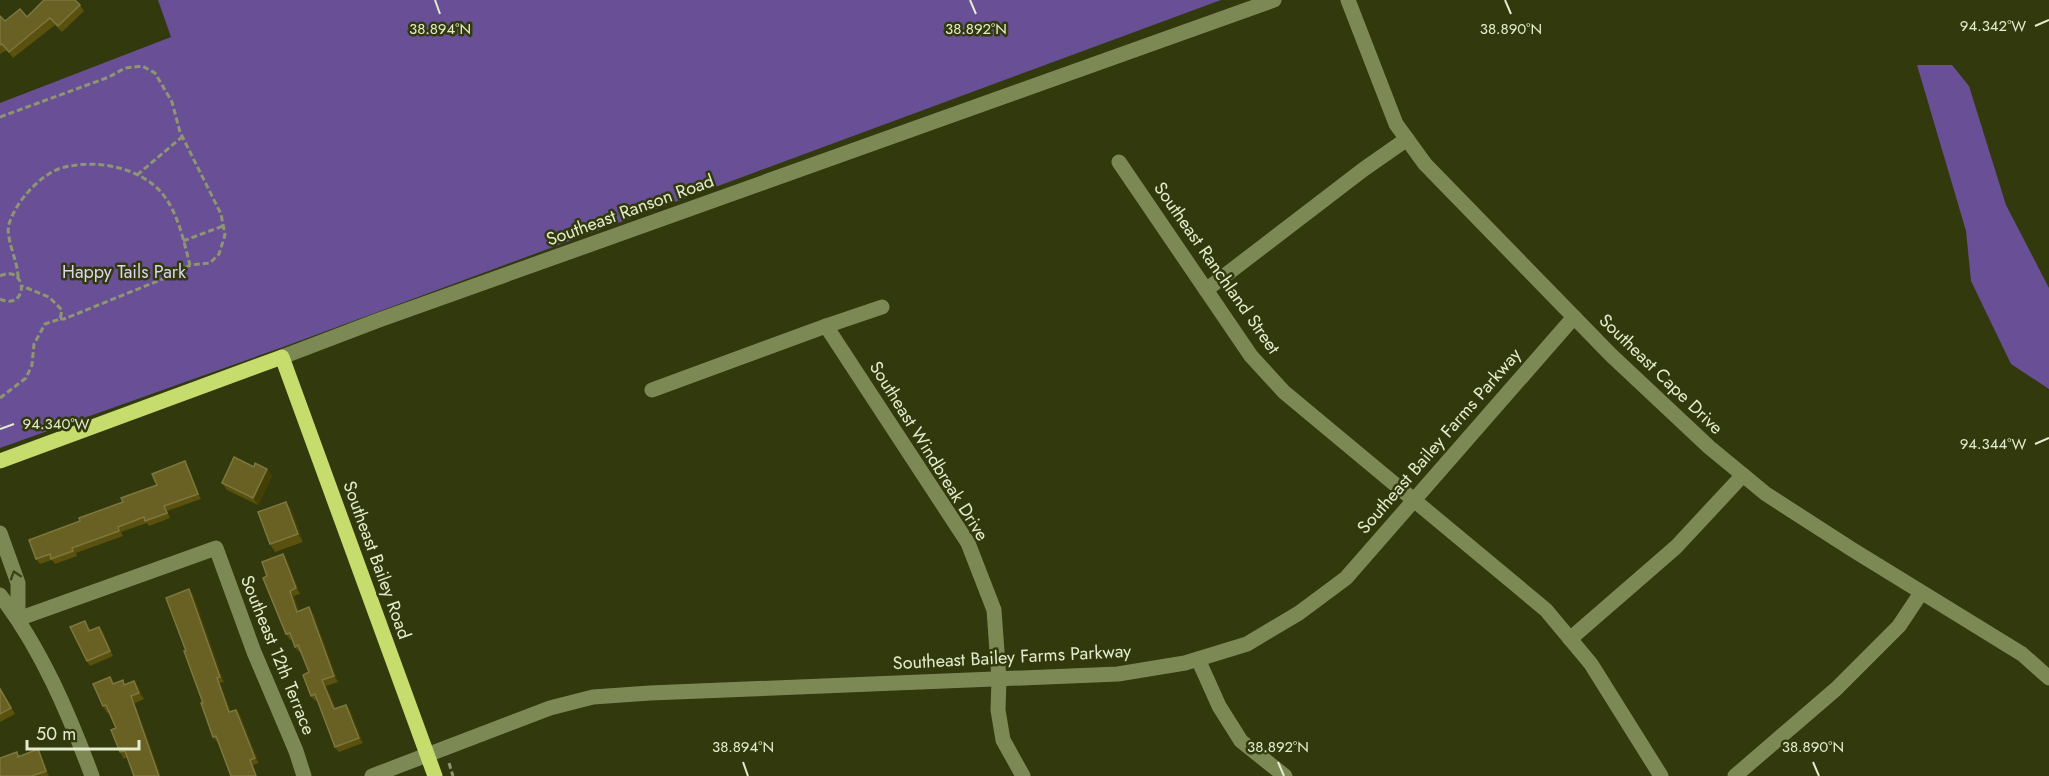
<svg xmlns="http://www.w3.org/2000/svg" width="2049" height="776" viewBox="0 0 2049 776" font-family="Jost,sans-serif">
  <rect width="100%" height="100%" fill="#31390d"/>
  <!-- green -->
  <g fill="#694f95">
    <polygon points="158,0 1221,0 283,347 0,448 0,103 171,37"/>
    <polygon points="1917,65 1952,65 1969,86 2006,205 2049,288 2049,389 2011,364 1971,281 1966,231"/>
  </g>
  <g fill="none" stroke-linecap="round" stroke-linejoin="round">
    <!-- path -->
    <g stroke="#8e9671" stroke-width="3" stroke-dasharray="6 3" stroke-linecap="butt">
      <path d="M0 117 109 77 125 68 142 66 155 73 172 102 180 132 221 214 225 235 219 254 210 263 190 265C183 239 177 206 156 187 132 166 95 160 65 167 42 172 16 201 9 224 5 238 18 261 18 277"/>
      <polyline points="137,175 182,137"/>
      <polyline points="183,241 223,226"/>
      <path d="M0 276C28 263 29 312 0 299"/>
      <polyline points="60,319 64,319 175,274 190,265"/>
      <polyline points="0,398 26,378 32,365 34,344 45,324 60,319 62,310 49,297 22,286"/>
      <polyline points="0,425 0,426"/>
      <polyline points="449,763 453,776"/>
    </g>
    <!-- minor -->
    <g stroke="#7d8955" stroke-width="15">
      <polyline points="1348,0 1396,124 1425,164 1611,355 1709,447 1766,494 1853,550 2022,654 2049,678"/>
      <polyline points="1119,162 1251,356 1284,392 1546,610 1591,664 1661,776"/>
      <polyline points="1206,290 1364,169 1407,139"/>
      <polyline points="826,326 968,543 994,610 999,679 998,710 1003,740 1023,776"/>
      <polyline points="282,357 379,320 1274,0"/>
      <polyline points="652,390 826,326 882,307"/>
      <polyline points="0,533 18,583 18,619"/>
      <path d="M0 595C41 648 69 714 92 776"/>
      <polyline points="18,619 216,548 254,652 296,751 304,776"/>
      <polyline points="1570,639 1676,547 1743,475"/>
      <polyline points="1198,659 1219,706 1241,741 1285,776"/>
      <polyline points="372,776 550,708 593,697 650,693 1118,674 1185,663 1247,644 1299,613 1346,578 1574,317"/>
      <polyline points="1735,776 1836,689 1899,626 1921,593"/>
    </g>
    <!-- major -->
    <polyline stroke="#c6dc6d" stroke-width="15" points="0,461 282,357 435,776"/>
  </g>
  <!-- wall -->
  <g fill="#5a510e">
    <polygon points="80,5 84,11 62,32 55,25 13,58 7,50 0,54 0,16 5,21"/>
    <polygon points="185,461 188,466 201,499 167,511 170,518 149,526 147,523 121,532 123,536 76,553 77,556 55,564 52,560 40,564 36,559 80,521 123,502 157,485"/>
    <polygon points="254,467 267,469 272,476 258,505 227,490 222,483"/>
    <polygon points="286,502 291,509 303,542 275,552 270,544"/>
    <polygon points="283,554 287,560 300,594 294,596 299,611 313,613 338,682 326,686 336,709 346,705 350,710 363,743 339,752 335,747 317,700 315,701 311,696 309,672 301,651 299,652 295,647 292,639 290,640 286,634"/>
    <polygon points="189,589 193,594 224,682 220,683 231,712 236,710 240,715 259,763 253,765 257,776 231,776 218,741 217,742 213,737 186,651"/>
    <polygon points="88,626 91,631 99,627 103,632 113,656 90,666 87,661"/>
    <polygon points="134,681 138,687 144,699 135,703 128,757 124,759 120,752 116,728 109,712 107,713 103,706 126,685"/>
    <polygon points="0,687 15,714 0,722"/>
    <polygon points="38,749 41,754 49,776 0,776 17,752 20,756"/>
  </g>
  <!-- shaded-wall -->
  <g fill="#444005">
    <polygon points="185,461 188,466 201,499 198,494"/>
    <polygon points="267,469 272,476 258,505 253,498"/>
    <polygon points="286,502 291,509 303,542 298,534"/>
    <polygon points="283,554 287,560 300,594 296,588"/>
    <polygon points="189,589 193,594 224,682 220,677"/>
    <polygon points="290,591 294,596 301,617 297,612"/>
    <polygon points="309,607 313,613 338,682 334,676"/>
    <polygon points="99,627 103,632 113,656 110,651"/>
    <polygon points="217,678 220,683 233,717 229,712"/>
    <polygon points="322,680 326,686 338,715 334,709"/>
    <polygon points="134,681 138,687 144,699 139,693"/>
    <polygon points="131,696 135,703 161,776 159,776"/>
    <polygon points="346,705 350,710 363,743 359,738"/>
    <polygon points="236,710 240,715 259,763 255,758"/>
    <polygon points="38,749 41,754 49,776 46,771"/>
    <polygon points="250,760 253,765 257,776 256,776"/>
  </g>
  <!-- building -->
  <g fill="#696123" stroke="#7c773e" stroke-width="1.5">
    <polygon points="44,0 75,0 80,5 58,26 50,18 9,52 2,44 0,45 0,16 5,21 20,9 27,17"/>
    <polygon points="234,457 254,467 255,463 267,469 253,498 222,483"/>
    <polygon points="185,461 198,494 164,506 167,513 145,521 144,517 118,527 119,531 72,548 73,551 51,559 50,554 36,559 29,540 80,521 79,518 123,502 121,498 157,485 152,474"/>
    <polygon points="286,502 298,534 270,544 258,512"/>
    <polygon points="283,554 296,588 290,591 297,612 309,607 334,676 322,680 334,709 346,705 359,738 335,747 315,694 311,696 303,675 309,672 298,645 295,647 290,633 286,634 263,578 267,576 262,562"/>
    <polygon points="189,589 220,677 217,678 229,712 236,710 255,758 250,760 256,776 231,776 216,736 213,737 201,703 203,703 184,651 186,651 166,598"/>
    <polygon points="85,621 89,631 99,627 110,651 87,661 70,627"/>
    <polygon points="110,677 113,684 123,680 124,685 134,681 139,693 131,696 159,776 134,776 125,751 120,752 111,730 116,728 106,705 103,706 93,684"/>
    <polygon points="0,689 11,708 0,714"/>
    <polygon points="38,749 46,771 32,776 0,776 0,758 17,752 18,757"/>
  </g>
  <!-- one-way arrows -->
  <defs><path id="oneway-chevron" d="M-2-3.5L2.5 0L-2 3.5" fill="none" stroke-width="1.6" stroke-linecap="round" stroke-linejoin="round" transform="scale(1.5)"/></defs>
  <use stroke="#3c4518" href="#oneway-chevron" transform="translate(15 575) rotate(-108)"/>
  <!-- ticks -->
  <path fill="none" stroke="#e4eccd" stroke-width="2" d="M435 0 440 14M970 0 976 14M1505 0 1511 14M2035 26 2049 20M0 429 14 424M2035 444 2049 438M743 762 748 776M1278 762 1284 776M1813 762 1819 776"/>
  <g text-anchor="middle" stroke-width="5" stroke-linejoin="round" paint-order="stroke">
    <!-- street labels -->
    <g font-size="18" fill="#e4eccd" stroke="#31390d">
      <text transform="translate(630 210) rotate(-20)" y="6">Southeast Ranson Road</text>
      <text transform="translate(1217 268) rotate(55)" y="6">Southeast Ranchland Street</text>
      <text transform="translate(1661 374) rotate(44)" y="6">Southeast Cape Drive</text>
      <text transform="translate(1439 441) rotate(-49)" y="6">Southeast Bailey Farms Parkway</text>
      <text transform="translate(929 451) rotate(58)" y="6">Southeast Windbreak Drive</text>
      <text transform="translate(377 560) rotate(70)" y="6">Southeast Bailey Road</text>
      <text transform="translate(278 655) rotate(68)" y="6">Southeast 12th Terrace</text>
      <text transform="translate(1012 657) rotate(-3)" y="6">Southeast Bailey Farms Parkway</text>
    </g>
    <!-- park labels -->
    <g font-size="18" fill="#dcd4f0" stroke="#31390d">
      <text x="124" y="278">Happy Tails Park</text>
    </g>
  </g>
  <g font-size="15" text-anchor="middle" fill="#e4eccd" stroke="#31390d" stroke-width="5" stroke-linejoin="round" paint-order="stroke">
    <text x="1993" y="31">94.342°W</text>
    <text x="440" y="34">38.894°N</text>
    <text x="976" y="34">38.892°N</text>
    <text x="1511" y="34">38.890°N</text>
    <text x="56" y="429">94.340°W</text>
    <text x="1993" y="449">94.344°W</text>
    <text x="743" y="752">38.894°N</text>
    <text x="1278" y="752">38.892°N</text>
    <text x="1813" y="752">38.890°N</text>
  </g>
  <!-- scale -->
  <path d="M27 740v9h112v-9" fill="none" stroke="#e4eccd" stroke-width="3"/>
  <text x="36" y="740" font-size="18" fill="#e4eccd" stroke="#31390d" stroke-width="4.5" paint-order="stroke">50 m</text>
</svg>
